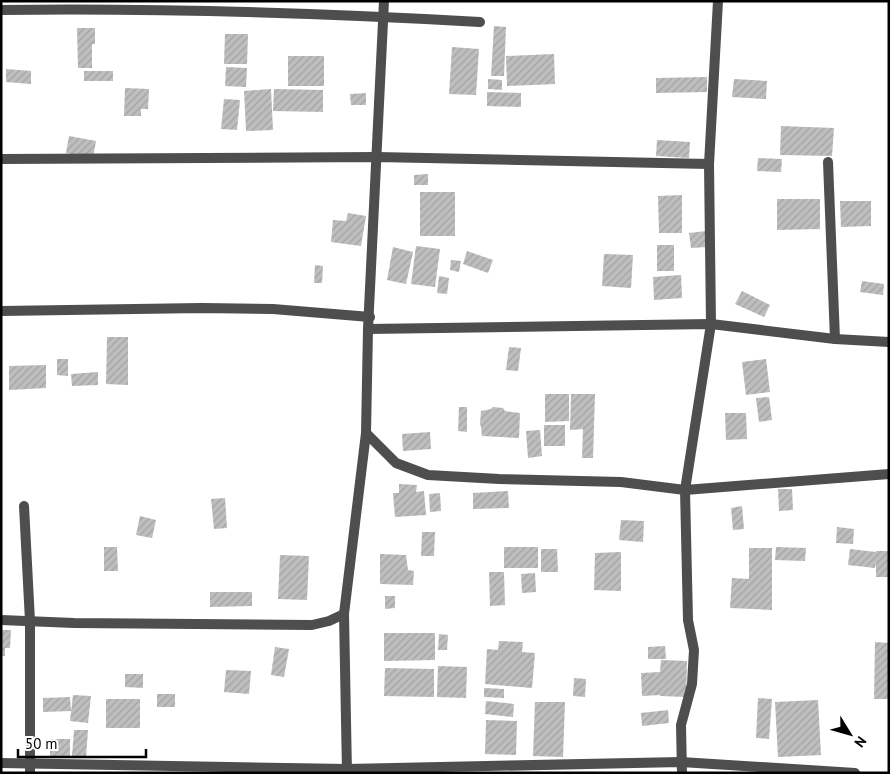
<svg xmlns="http://www.w3.org/2000/svg" width="890" height="774" viewBox="0 0 890 774" font-family="'PT Sans',sans-serif">
  <defs>
    <pattern id="building-hatch" width="6" height="6" patternUnits="userSpaceOnUse" patternTransform="scale(1.25)"><rect width="6" height="6" fill="#bebebe"/><path d="M-1 1l2-2M0 6l6-6M5 7l2-2" fill="none" stroke="#a2a2a2"/></pattern>
  </defs>
  <rect width="100%" height="100%" fill="#fff"/>
  <!-- building -->
  <g fill="url(#building-hatch)">
    <polygon points="494,26 506,27 504,76 491,76"/>
    <polygon points="77,28 95,28 95,44 92,44 92,68 78,68"/>
    <polygon points="225,34 248,34 247,64 224,64"/>
    <polygon points="452,47 479,49 476,95 449,94"/>
    <polygon points="554,54 555,84 507,86 506,56"/>
    <rect x="288" y="56" width="36" height="30"/>
    <polygon points="226,67 247,68 246,87 225,86"/>
    <polygon points="6,69 31,71 31,84 6,82"/>
    <rect x="84" y="71" width="29" height="10"/>
    <polygon points="707,77 707,92 656,93 656,78"/>
    <polygon points="488,79 502,80 502,90 488,89"/>
    <polygon points="734,79 767,81 766,99 732,97"/>
    <polygon points="125,88 149,89 148,109 141,109 141,116 124,116"/>
    <polygon points="271,89 273,130 246,131 244,91"/>
    <polygon points="274,89 323,90 323,112 273,111"/>
    <polygon points="487,92 521,93 521,107 487,106"/>
    <polygon points="366,93 366,105 351,105 350,94"/>
    <polygon points="224,99 240,100 237,130 221,129"/>
    <polygon points="781,126 834,128 832,156 780,155"/>
    <polygon points="69,136 96,141 93,158 66,153"/>
    <polygon points="657,140 690,142 689,158 656,156"/>
    <polygon points="758,158 782,159 781,172 757,171"/>
    <polygon points="428,174 428,185 414,185 414,175"/>
    <rect x="420" y="192" width="35" height="44"/>
    <polygon points="682,195 682,233 659,233 658,196"/>
    <polygon points="777,199 820,199 820,229 777,230"/>
    <polygon points="840,201 871,201 871,226 841,227"/>
    <polygon points="348,213 366,216 361,246 331,242 333,220 346,221"/>
    <polygon points="706,231 707,247 691,248 689,233"/>
    <rect x="657" y="245" width="17" height="26"/>
    <polygon points="416,246 440,249 435,287 411,284"/>
    <polygon points="393,247 413,252 406,284 387,280"/>
    <polygon points="467,251 493,260 488,273 463,264"/>
    <polygon points="604,254 633,255 631,288 602,286"/>
    <polygon points="451,260 461,261 459,272 450,270"/>
    <polygon points="315,265 323,266 322,283 314,283"/>
    <polygon points="681,275 682,298 654,300 653,277"/>
    <polygon points="439,276 449,278 447,294 437,293"/>
    <polygon points="862,281 884,284 883,295 860,292"/>
    <polygon points="742,291 770,305 764,317 735,304"/>
    <polygon points="107,337 128,337 128,385 106,384"/>
    <polygon points="509,347 521,348 518,371 506,370"/>
    <polygon points="57,359 68,359 68,376 57,375"/>
    <polygon points="766,359 770,392 746,395 742,362"/>
    <polygon points="46,365 46,388 9,390 9,366"/>
    <polygon points="98,372 98,385 72,386 71,374"/>
    <polygon points="545,394 569,394 569,421 545,422"/>
    <polygon points="571,394 595,394 593,458 582,458 583,429 570,430"/>
    <polygon points="769,397 772,420 759,422 756,398"/>
    <polygon points="459,407 467,407 467,432 458,431"/>
    <polygon points="493,407 503,408 505,411 520,413 519,438 482,436 481,427 480,424 481,411 491,409"/>
    <polygon points="725,413 746,413 747,439 726,440"/>
    <rect x="544" y="425" width="21" height="21"/>
    <polygon points="540,430 542,456 528,458 526,431"/>
    <polygon points="430,432 431,449 403,451 402,434"/>
    <polygon points="399,484 417,485 416,492 424,491 426,515 395,517 393,493 399,493"/>
    <polygon points="778,489 792,489 793,510 779,511"/>
    <polygon points="508,491 509,508 473,509 473,493"/>
    <polygon points="440,493 441,511 430,512 429,494"/>
    <polygon points="225,498 227,528 214,529 211,499"/>
    <polygon points="742,506 744,529 733,530 731,508"/>
    <polygon points="140,516 156,520 152,538 136,535"/>
    <polygon points="621,520 644,521 643,542 619,540"/>
    <polygon points="837,527 854,529 853,544 836,543"/>
    <polygon points="422,532 435,532 434,556 421,556"/>
    <polygon points="104,547 117,547 118,571 104,571"/>
    <rect x="504" y="547" width="34" height="21"/>
    <polygon points="776,547 806,548 805,561 775,560"/>
    <polygon points="749,548 772,548 772,610 730,608 732,578 749,579"/>
    <polygon points="541,549 557,549 558,572 541,572"/>
    <polygon points="850,549 876,552 876,551 889,551 889,577 876,577 876,562 875,568 848,565"/>
    <polygon points="621,552 621,591 594,590 595,553"/>
    <polygon points="380,554 406,555 408,570 414,571 413,585 380,584"/>
    <polygon points="280,555 309,556 307,600 278,599"/>
    <polygon points="489,572 504,572 505,605 490,606"/>
    <polygon points="535,573 536,592 522,593 521,574"/>
    <polygon points="210,592 252,592 252,606 210,607"/>
    <polygon points="385,596 395,596 395,608 385,609"/>
    <polygon points="1,630 11,630 10,648 5,648 5,656 1,656"/>
    <polygon points="384,633 435,633 435,660 384,661"/>
    <polygon points="439,634 448,635 447,650 438,650"/>
    <polygon points="499,641 523,642 522,652 535,653 532,688 485,684 487,649 498,650"/>
    <polygon points="875,642 889,643 889,699 874,699"/>
    <polygon points="665,646 666,659 648,659 648,647"/>
    <polygon points="275,647 289,649 284,677 271,675"/>
    <polygon points="661,660 687,661 686,697 660,696 660,695 642,696 641,673 660,672"/>
    <polygon points="438,666 467,667 466,698 437,697"/>
    <polygon points="385,668 434,669 434,697 384,696"/>
    <polygon points="226,670 251,671 249,694 224,692"/>
    <polygon points="125,674 143,674 143,688 125,687"/>
    <polygon points="574,678 586,679 585,697 573,696"/>
    <polygon points="484,688 504,689 504,698 484,697"/>
    <rect x="157" y="694" width="18" height="13"/>
    <polygon points="73,695 91,696 88,723 70,721"/>
    <polygon points="70,697 71,711 43,712 43,698"/>
    <polygon points="758,698 772,699 769,739 756,738"/>
    <rect x="106" y="699" width="34" height="29"/>
    <polygon points="818,700 821,755 778,757 775,702"/>
    <polygon points="486,701 514,704 513,717 485,714"/>
    <polygon points="535,702 565,702 563,757 533,756"/>
    <polygon points="668,710 669,723 642,726 641,713"/>
    <polygon points="486,720 517,721 516,755 485,754"/>
    <polygon points="74,730 88,730 86,757 72,756"/>
    <rect x="50" y="739" width="20" height="18"/>
  </g>
  <g fill="none" stroke-linecap="round" stroke-linejoin="round">
    <!-- minor -->
    <g stroke="#4e4e4e" stroke-width="10">
      <path d="M1 10C161 8 321 13 480 22"/>
      <polyline points="1,159 377,157 709,164"/>
      <polyline points="828,162 835,339"/>
      <polyline points="1,311 202,308 273,309 370,317"/>
      <polyline points="368,329 711,324 835,339 889,342"/>
      <polyline points="366,433 396,463 428,475 499,479 621,482 685,490 889,474"/>
      <polyline points="24,506 30,621 30,773"/>
      <polyline points="1,620 74,623 312,625 329,621 344,614"/>
      <polyline points="1,763 347,769 681,762 855,773"/>
      <polyline points="347,773 344,614 366,433 368,329 384,1"/>
      <polyline points="682,773 681,725 692,684 694,650 688,620 685,490 711,324 709,164 718,1"/>
    </g>
  </g>
  <!-- border -->
  <rect width="890" height="774" fill="none" stroke="#000000" stroke-width="5"/>
  <!-- north arrow -->
  <g transform="translate(850 734) rotate(127)" stroke="#ffffff" stroke-width="4" paint-order="stroke">
  <path d="M0-4L9 19L0 12L-9 19Z" fill="#000000"/>
  <text y="-8" font-size="14" font-weight="bold" text-anchor="middle" fill="#000000">N</text>
  </g>
  <!-- scale -->
  <path d="M18 749v8h128v-8" fill="none" stroke="#000000" stroke-width="2.5"/>
  <text x="25" y="749" font-size="15" fill="#000000" stroke="#ffffff" stroke-width="4" paint-order="stroke">50 m</text>
</svg>
